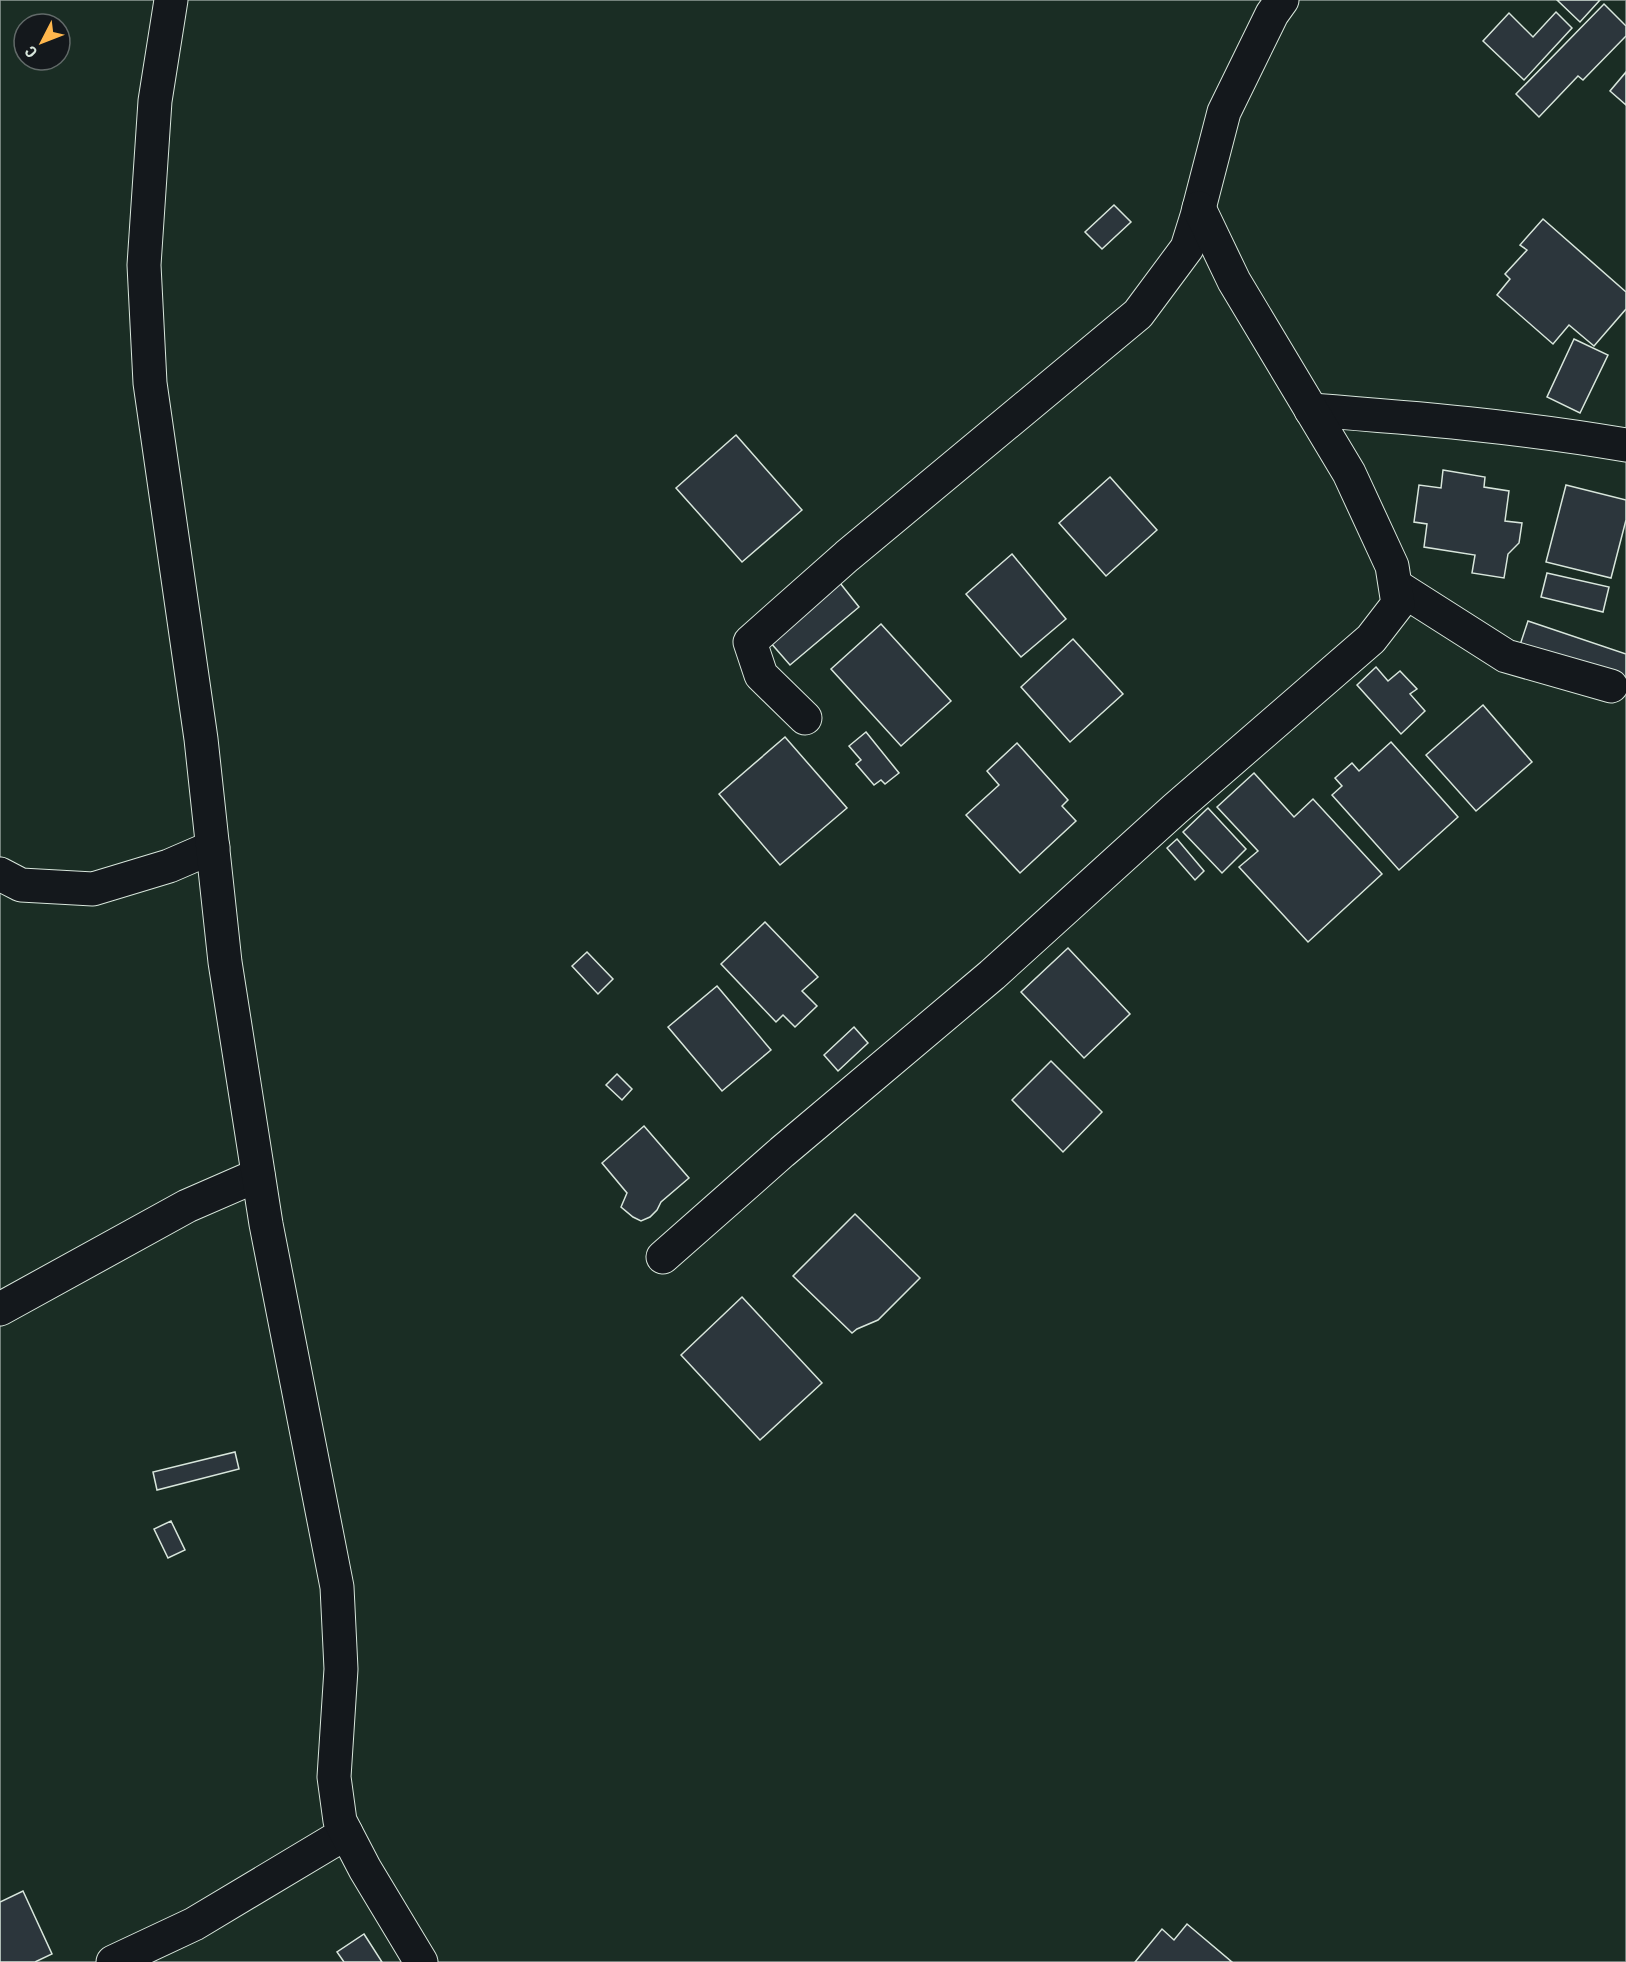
<svg xmlns="http://www.w3.org/2000/svg" width="1626" height="1962" viewBox="0 0 1626 1962" font-family="'Roboto Condensed',sans-serif">
  <rect width="100%" height="100%" fill="#14181c"/>
  <!-- green -->
  <path fill="#1a2d24" stroke="#939e99" stroke-width="1.5" fill-rule="evenodd" d="M0 0H1626V1962H0ZM24 24H60V60H24Z"/>
  <!-- building -->
  <g fill="#2c363c" stroke="#d8e6dc" stroke-width="1.5">
    <polygon points="1557,0 1600,0 1580,22"/>
    <polygon points="1604,4 1626,26 1626,36 1583,80 1578,76 1539,117 1516,94"/>
    <polygon points="1556,12 1572,28 1524,80 1483,41 1509,13 1533,37"/>
    <polygon points="1626,72 1626,105 1610,91"/>
    <polygon points="1114,205 1131,222 1102,249 1085,232"/>
    <polygon points="1543,219 1626,292 1626,309 1594,346 1569,325 1553,344 1497,295 1510,279 1505,274 1527,250 1520,245"/>
    <polygon points="1574,339 1608,355 1580,413 1547,397"/>
    <polygon points="736,435 802,510 742,562 676,488"/>
    <polygon points="1443,470 1485,477 1484,487 1509,491 1505,521 1522,523 1519,543 1508,554 1504,578 1472,573 1475,555 1424,547 1427,524 1414,522 1419,485 1441,488"/>
    <polygon points="1110,477 1157,530 1106,576 1059,523"/>
    <polygon points="1566,485 1626,500 1626,520 1611,578 1546,562"/>
    <polygon points="1012,554 1066,619 1021,657 966,594"/>
    <polygon points="1547,573 1609,587 1603,612 1541,597"/>
    <polygon points="840,583 859,607 790,665 770,642"/>
    <polygon points="1528,621 1626,654 1626,681 1520,645"/>
    <polygon points="881,624 951,701 901,746 831,669"/>
    <polygon points="1073,639 1123,694 1070,742 1021,687"/>
    <polygon points="1376,667 1388,681 1400,671 1417,689 1410,694 1425,711 1401,734 1357,685"/>
    <polygon points="1483,705 1532,762 1476,811 1426,755"/>
    <polygon points="866,732 899,773 885,784 881,780 874,785 856,764 861,760 849,746"/>
    <polygon points="785,737 847,808 780,865 719,794"/>
    <polygon points="1391,742 1458,817 1399,870 1332,795 1342,786 1335,778 1352,763 1359,771"/>
    <polygon points="1017,743 1068,800 1062,806 1076,821 1020,873 966,815 999,785 987,771"/>
    <polygon points="1254,773 1294,817 1313,799 1382,874 1308,942 1239,867 1258,851 1217,807"/>
    <polygon points="1208,808 1246,849 1222,873 1183,832"/>
    <polygon points="1177,839 1204,871 1195,880 1167,848"/>
    <polygon points="765,922 818,977 802,991 817,1006 795,1027 783,1015 776,1022 721,964"/>
    <polygon points="1068,948 1130,1014 1084,1058 1021,992"/>
    <polygon points="587,952 613,979 598,994 572,966"/>
    <polygon points="717,986 771,1050 722,1091 668,1027"/>
    <polygon points="854,1027 868,1043 838,1071 824,1055"/>
    <polygon points="1051,1061 1102,1112 1063,1152 1012,1100"/>
    <polygon points="617,1074 632,1089 622,1100 606,1085"/>
    <polygon points="644,1126 689,1178 661,1202 657,1210 650,1217 641,1221 633,1217 621,1207 627,1193 602,1163"/>
    <polygon points="855,1214 920,1278 878,1320 857,1329 852,1333 793,1276"/>
    <polygon points="742,1297 822,1383 760,1440 681,1355"/>
    <polygon points="235,1452 239,1469 157,1490 153,1472"/>
    <polygon points="171,1521 185,1550 168,1558 154,1529"/>
    <polygon points="23,1891 52,1954 35,1962 0,1962 0,1902"/>
    <polygon points="1187,1924 1232,1962 1135,1962 1162,1929 1174,1940"/>
    <polygon points="364,1934 382,1962 344,1962 337,1952"/>
  </g>
  <g fill="none" stroke-linecap="round" stroke-linejoin="round">
    <!-- minor casing -->
    <g stroke="#d8e6dc" stroke-width="35">
      <g id="minor">
        <path d="M1311 410C1416 418 1522 427 1626 445"/>
        <polyline points="1396,586 1506,656 1611,686"/>
        <polyline points="805,718 761,675 750,642 847,556 1138,314 1187,248 1197,216 1224,112 1272,14 1282,0"/>
        <polyline points="0,874 21,885 93,889 169,866 213,847"/>
        <polyline points="663,1257 782,1152 992,975 1175,809 1371,639 1398,604 1392,566 1349,473 1234,281 1199,208"/>
        <polyline points="0,1309 187,1206 258,1175"/>
        <polyline points="113,1962 194,1924 346,1833"/>
      </g>
    </g>
    <!-- tertiary casing -->
    <g stroke="#d8e6dc" stroke-width="35">
      <polyline id="tertiary" points="171,0 155,101 144,265 150,383 201,739 225,962 266,1224 337,1587 341,1669 334,1777 340,1821 365,1869 421,1962"/>
    </g>
    <!-- minor -->
    <use href="#minor" stroke="#14181c" stroke-width="33"/>
    <!-- tertiary -->
    <use href="#tertiary" stroke="#14181c" stroke-width="33"/>
  </g>
  <!-- north arrow -->
  <g transform="translate(42 42) rotate(228)"><circle r="28" fill="#14181c" stroke="#626a69" stroke-width="1.5"/>
  <path d="M0-4.5L10 22L0 15L-10 22Z" fill="#ffb74d"/>
  <text y="-9" font-size="16" font-weight="bold" text-anchor="middle" fill="#d8e6dc">С</text>
  </g>
</svg>
